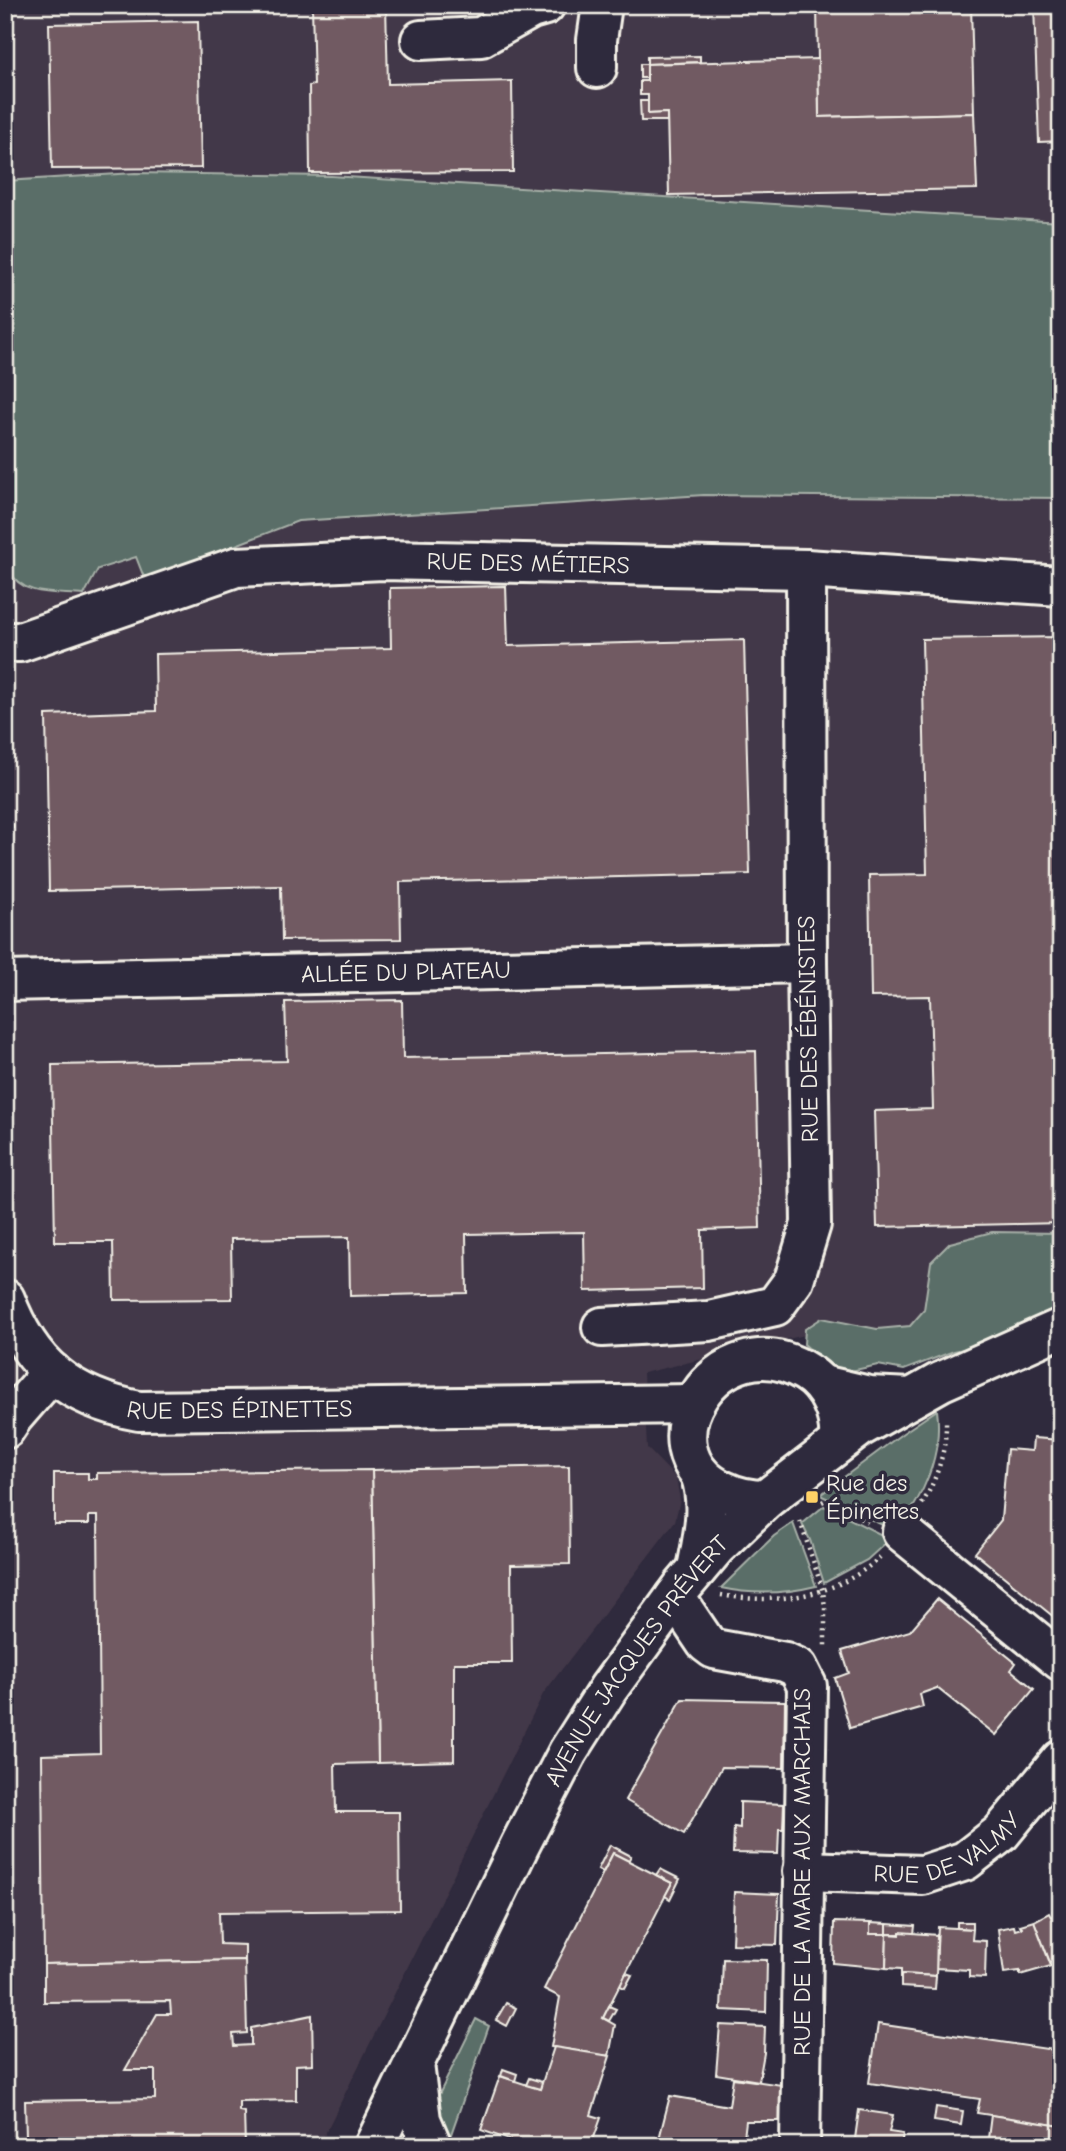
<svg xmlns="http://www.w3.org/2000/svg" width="1066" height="2151" viewBox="0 0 1066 2151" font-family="'Comic Neue',sans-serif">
  <rect width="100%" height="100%" fill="#2f2a3d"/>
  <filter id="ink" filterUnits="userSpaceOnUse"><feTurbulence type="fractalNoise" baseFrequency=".0143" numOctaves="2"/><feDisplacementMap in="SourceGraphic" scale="14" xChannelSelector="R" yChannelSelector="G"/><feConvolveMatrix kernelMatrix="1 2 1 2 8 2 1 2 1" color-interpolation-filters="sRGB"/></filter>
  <g filter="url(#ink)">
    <!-- built -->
    <polygon fill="#433848" points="5,5 1061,5 1061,1256 910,1326 809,1334 643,1373 647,1448 676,1478 680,1500 675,1521 543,1694 319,2146 5,2146"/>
    <!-- green -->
    <g fill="#5a6e67" stroke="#a7b0a8" stroke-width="2">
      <path d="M135 173 331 176 1061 222V498L704 495 298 521 145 580 136 557 98 569 84 595C58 592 22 598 9 570L5 181Z"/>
      <polygon points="992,1232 1061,1233 1061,1311 985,1345 954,1351 904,1370 878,1365 837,1374 804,1344 805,1329 822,1318 877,1329 910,1326 924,1310 931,1262 950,1243"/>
      <path d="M937 1410C943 1456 923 1496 897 1532L820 1495 903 1433Z"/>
      <polygon points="824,1506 890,1539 867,1560 824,1583 810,1540 802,1524"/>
      <path d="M793 1523 816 1586C784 1594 753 1595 721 1588L774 1536Z"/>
      <polygon points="476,2019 489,2026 450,2137 442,2133 428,2117"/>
    </g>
    <!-- building -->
    <g fill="#715a62" stroke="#f4f1e8" stroke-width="2">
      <polygon points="312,5 386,5 388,84 512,81 513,172 310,173 309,86 314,85"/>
      <polygon points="817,5 971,5 974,113 819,117"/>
      <polygon points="1034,5 1061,5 1061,141 1039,142"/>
      <polygon points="198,21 201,168 52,169 49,24"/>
      <polygon points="700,56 700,62 647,64 647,57"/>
      <polygon points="818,59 819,117 974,113 977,189 669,195 667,113 648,114 648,95 640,95 640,81 647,81 647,64"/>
      <rect x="640" y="64" width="7" height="14"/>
      <polygon points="640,101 648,101 648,114 667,113 667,121 641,121"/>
      <polygon points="506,586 508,646 744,640 750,874 400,882 401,939 282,940 281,886 49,891 46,715 156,711 155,654 391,648 390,588"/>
      <polygon points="1061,637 1061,1223 877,1227 874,1111 933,1109 930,996 871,997 869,875 927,874 922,639"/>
      <polygon points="402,1000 403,1058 756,1051 760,1228 702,1230 703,1288 585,1291 584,1232 466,1234 467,1293 350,1296 349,1237 231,1239 232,1299 114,1300 113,1242 55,1242 52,1065 287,1061 285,1002"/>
      <polygon points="1033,1438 1061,1440 1061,1613 1055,1618 975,1553 1001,1520 1007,1449 1032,1451"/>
      <polygon points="569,1466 570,1564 511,1565 512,1663 454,1663 454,1761 378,1763 372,1470"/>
      <polygon points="372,1470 378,1763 335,1764 336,1812 399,1812 400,1910 219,1912 220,1944 245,1945 245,1960 44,1964 42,1755 100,1753 98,1516 89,1516 89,1524 54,1524 54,1473 88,1473 88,1479 97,1479 97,1473"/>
      <polygon points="937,1599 1016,1663 1011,1670 1034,1689 996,1735 937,1688 920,1694 923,1707 850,1728 835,1678 849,1673 842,1651 910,1631"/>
      <polygon points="682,1699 785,1701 784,1768 722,1767 684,1834 625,1800"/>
      <polygon points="740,1802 784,1804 783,1829 779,1829 778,1854 733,1853 734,1827 740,1828"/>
      <polygon points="610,1845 631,1856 628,1861 613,1853 603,1872 598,1869"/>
      <polygon points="613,1853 672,1883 603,2018 615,2025 609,2056 551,2047 560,1997 544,1989"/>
      <polygon points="660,1869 680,1879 670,1899 665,1896 672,1883 656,1875"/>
      <polygon points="734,1892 779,1894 777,1945 732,1944"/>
      <polygon points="1060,1906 1061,1957 1050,1962 1034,1921 1049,1913 1051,1917 1055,1915 1053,1911"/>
      <polygon points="1034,1921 1051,1966 1020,1975 1020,1971 1004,1973 998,1929 1014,1926 1015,1930 1022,1928 1020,1925"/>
      <polygon points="834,1922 870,1923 870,1934 887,1934 886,1968 833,1963"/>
      <polygon points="957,1922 973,1922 973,1929 957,1928"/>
      <polygon points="870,1923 887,1924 887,1934 870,1934"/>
      <polygon points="887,1924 915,1926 914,1934 887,1934"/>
      <polygon points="938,1927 973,1929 972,1940 986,1941 985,1978 969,1977 969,1970 936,1968"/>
      <polygon points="900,1932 937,1935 936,1976 901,1974 901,1969 886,1968 887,1934 900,1935"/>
      <polygon points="723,1959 767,1960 766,2012 721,2010"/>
      <polygon points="245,1960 247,2033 233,2034 234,2046 251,2045 251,2028 312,2015 313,2064 296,2065 296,2100 239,2101 239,2111 244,2112 245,2146 50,2146 50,2137 26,2137 25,2101 155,2099 155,2070 125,2070 157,2014 171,2014 170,2001 44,2002 44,1964"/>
      <polygon points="626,1973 632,1975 625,1988 620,1986"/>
      <polygon points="901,1974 936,1976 935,1989 901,1987"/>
      <polygon points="506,2003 516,2008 507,2026 496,2020"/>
      <polygon points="609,2006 616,2009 609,2021 603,2018"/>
      <polygon points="878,2024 1061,2051 1061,2126 977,2113 980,2099 869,2083"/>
      <polygon points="720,2025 765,2027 764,2053 759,2081 716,2074"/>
      <polygon points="554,2047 610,2056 591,2115 601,2118 591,2146 521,2146 521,2144 481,2130 500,2076 540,2089"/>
      <polygon points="503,2069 517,2074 515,2081 501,2076"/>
      <polygon points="529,2078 542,2082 540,2089 526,2085"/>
      <polygon points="733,2078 782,2085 782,2121 746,2121 743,2146 699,2146 680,2140 679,2142 659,2139 670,2096 729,2106"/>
      <polygon points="936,2107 963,2111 961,2125 934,2121"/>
      <polygon points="859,2110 893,2115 889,2132 903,2134 901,2146 854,2146"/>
      <polygon points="991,2115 1061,2126 1061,2146 987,2146"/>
    </g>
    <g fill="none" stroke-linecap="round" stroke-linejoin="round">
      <!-- minor casing -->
      <g stroke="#f4f1e8" stroke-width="44">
        <g id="minor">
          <polyline points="421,40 481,37 531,9 545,5"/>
          <polyline points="597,68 597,40 602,5"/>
          <path id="s1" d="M5 642H20L236 567 383 560 806 569 1061 586"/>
          <path id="s2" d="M5 981 807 963"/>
          <path id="s3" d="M5 1299C30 1366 70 1398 139 1411L694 1404"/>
          <polyline points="602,1327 709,1321 775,1306 794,1280 811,1224 807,963 806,569"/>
          <polyline points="822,1385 869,1396 911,1398"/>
          <polyline points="5,1429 13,1417 52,1372"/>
          <path d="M765 1500C750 1500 738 1498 724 1491 636 1451 718 1317 806 1372 829 1386 841 1415 839 1441"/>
          <polyline points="902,1532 1061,1661"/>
          <path d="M697 1569C703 1537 711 1505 700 1474"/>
          <polyline points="675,1597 706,1643 714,1649 785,1662 798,1668 807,1686 800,2146"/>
          <path id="s4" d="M803 1871 923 1875 965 1861 1001 1833 1061 1760"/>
          <polyline points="414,2064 421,2120 432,2146"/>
        </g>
      </g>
      <!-- major casing -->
      <g stroke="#f4f1e8" stroke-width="44">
        <g id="major">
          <path id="s5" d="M374 2146 520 1845 568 1752 608 1689 683 1586 716 1547 765 1500 860 1427 940 1382 1061 1328"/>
        </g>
      </g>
      <!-- path -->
      <g stroke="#f4f1e8" stroke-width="4.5" stroke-dasharray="2 5" stroke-linecap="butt">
        <polyline points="5,826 18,826"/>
        <polyline points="822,1502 824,1501 868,1522"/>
        <path d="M922 1504C937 1479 947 1449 946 1419"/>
        <polyline points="800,1521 823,1591 825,1608 825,1647"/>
        <path d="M721 1595C777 1605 837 1597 880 1557"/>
      </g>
      <!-- minor -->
      <use href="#minor" stroke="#2f2a3d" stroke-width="38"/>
      <!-- major -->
      <use href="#major" stroke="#2f2a3d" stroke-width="38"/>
    </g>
  </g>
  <!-- markers -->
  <rect fill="#ffd166" stroke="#2f2a3d" stroke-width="2.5" x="805" y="1490" width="14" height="14" rx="3.5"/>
  <g text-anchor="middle" stroke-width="7" stroke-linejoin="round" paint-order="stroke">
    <!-- street labels -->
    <g font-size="24" fill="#f4f1e8" stroke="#2f2a3d">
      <text dy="8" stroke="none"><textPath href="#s1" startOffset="536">RUE DES MÉTIERS</textPath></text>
      <text dy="8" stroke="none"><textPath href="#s2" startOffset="401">ALLÉE DU PLATEAU</textPath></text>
      <text transform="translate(808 1029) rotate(-91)" y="8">RUE DES ÉBÉNISTES</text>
      <text dy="8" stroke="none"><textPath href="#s3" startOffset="285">RUE DES ÉPINETTES</textPath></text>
      <text dy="8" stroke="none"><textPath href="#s5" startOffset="553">AVENUE JACQUES PRÉVERT</textPath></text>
      <text dy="8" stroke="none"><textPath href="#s4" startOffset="152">RUE DE VALMY</textPath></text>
      <text transform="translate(802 1872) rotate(-90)" y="8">RUE DE LA MARE AUX MARCHAIS</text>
    </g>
    <!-- poi labels -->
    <g font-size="24" fill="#f4f1e8" stroke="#2f2a3d" text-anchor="start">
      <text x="826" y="1491">Rue des<tspan x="826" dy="28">Épinettes</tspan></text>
    </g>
  </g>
  <!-- margin -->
  <rect width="1066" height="2151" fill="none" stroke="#2f2a3d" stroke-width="28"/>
  <rect x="14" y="14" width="1038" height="2123" fill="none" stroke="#f4f1e8" stroke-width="2.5" filter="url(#ink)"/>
</svg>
